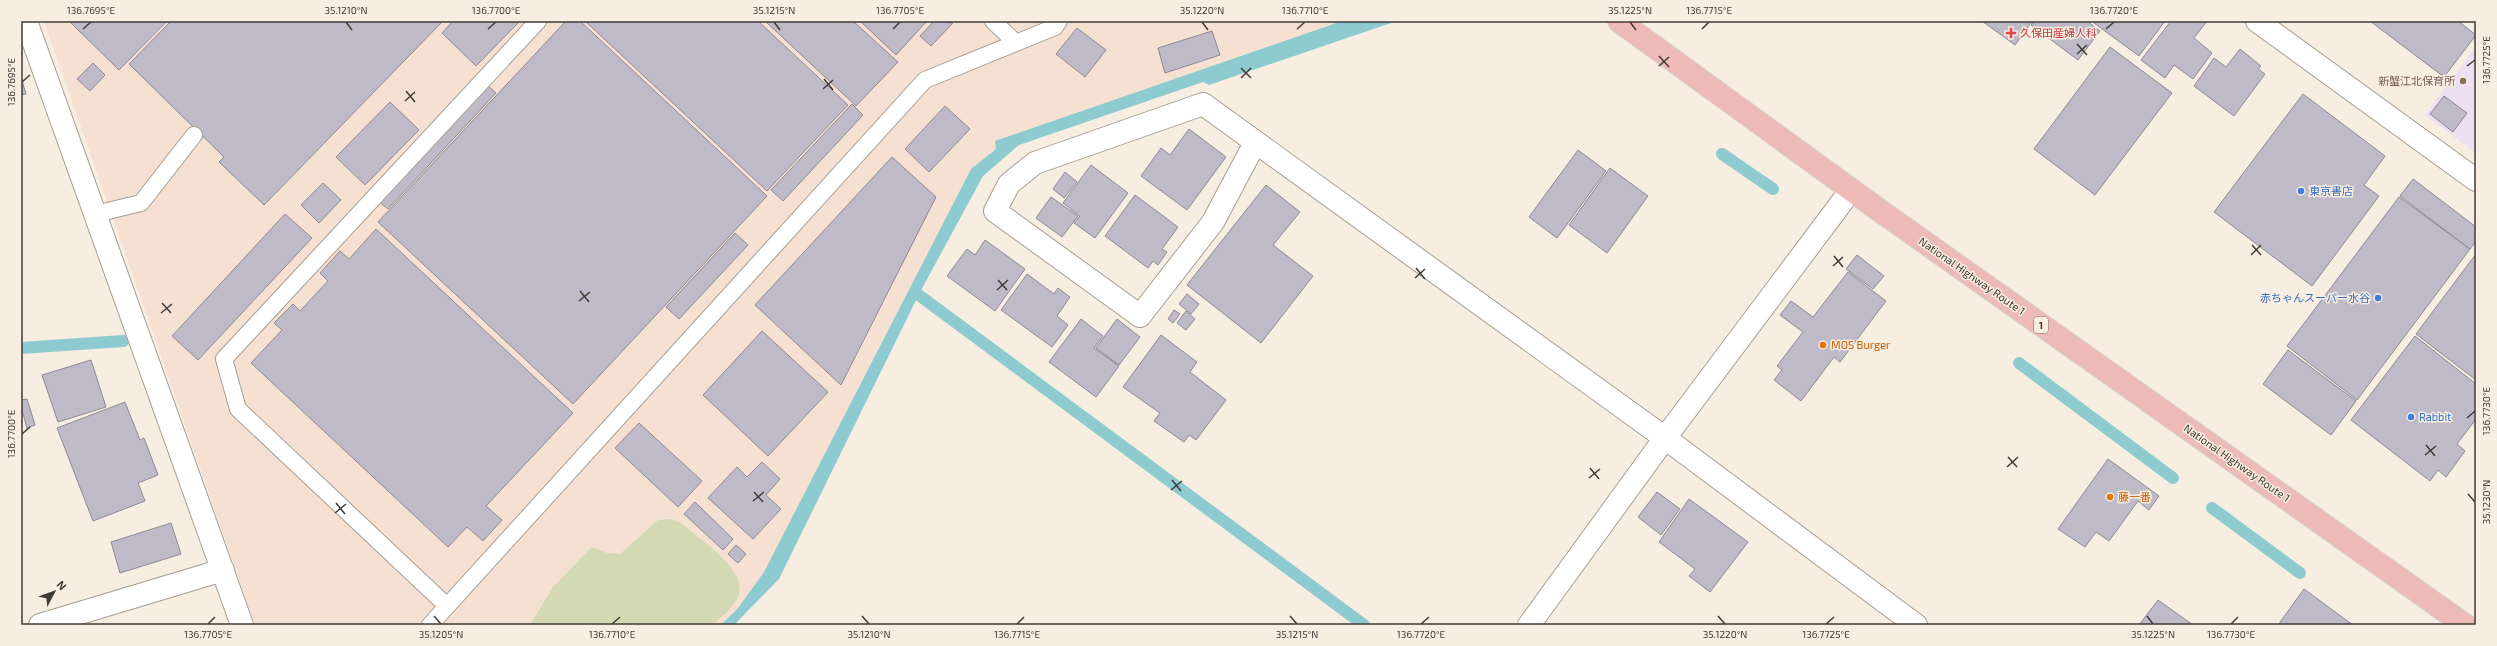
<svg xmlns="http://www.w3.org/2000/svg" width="2497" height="646" viewBox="0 0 2497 646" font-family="'Exo 2','Noto Sans JP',sans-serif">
  <rect width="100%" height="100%" fill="#f7ede1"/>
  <!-- industrial -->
  <polygon fill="#f5e0d2" points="44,21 1342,21 995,141 996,149 971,169 764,572 738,608 721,625 255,625"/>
  <!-- education -->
  <polygon fill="#eedff2" points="2476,46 2476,153 2425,115"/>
  <!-- green -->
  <path fill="#d2d9b3" d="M671 519 681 523C699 539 750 571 738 597 733 608 721 617 713 625H530L553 587 592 547 607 553 620 554 658 520Z"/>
  <!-- water -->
  <polygon fill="#8ecbd0" points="1342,21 1397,21 1209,85 1203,82 1019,145 983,176 919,294 779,579 734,625 721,625 738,608 764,572 971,169 996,149 995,141"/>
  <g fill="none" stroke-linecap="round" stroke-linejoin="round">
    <!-- stream -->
    <g stroke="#8ecbd0" stroke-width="12">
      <polyline points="1722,154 1773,189"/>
      <polyline points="916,293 1364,625"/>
      <polyline points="21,348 123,341"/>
      <polyline points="2019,363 2173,478"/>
      <polyline points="2212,508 2300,573"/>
    </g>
  </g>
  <!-- building -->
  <g fill="#bfbac8" stroke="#8e8995">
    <polygon points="69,21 167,21 119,70"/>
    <polygon points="171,21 443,21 264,205 219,162 224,157 129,64"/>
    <polygon points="453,21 520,21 476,66 442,33"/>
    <polygon points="566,21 580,21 767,196 573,404 378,222"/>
    <polygon points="585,21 758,21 848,105 767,191"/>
    <polygon points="765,21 853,21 898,62 856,106"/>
    <polygon points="860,21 927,21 896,55"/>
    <polygon points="934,21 953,23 931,46 920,36"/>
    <polygon points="1982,21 2032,21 2015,45"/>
    <polygon points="2034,21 2087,21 2100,31 2078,60 2031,25"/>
    <polygon points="2096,21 2165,21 2139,56 2094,23"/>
    <polygon points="2171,21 2207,21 2194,38 2212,53 2193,79 2174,65 2165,78 2141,60"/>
    <polygon points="2370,21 2458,21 2476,35 2444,77"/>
    <polygon points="1077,28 1106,50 1085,77 1056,54"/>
    <polygon points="1212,31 1220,55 1165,73 1158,48"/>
    <polygon points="2110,47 2172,93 2095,195 2034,149"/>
    <polygon points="2240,49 2261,66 2258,69 2265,74 2234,116 2194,86 2214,58 2226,67"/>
    <polygon points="93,63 105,75 90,91 77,79"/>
    <polygon points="21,77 26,94 21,95"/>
    <polygon points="487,85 496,93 388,209 378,201"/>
    <polygon points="2303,94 2385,156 2364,185 2379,196 2312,286 2214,212"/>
    <polygon points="2444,96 2467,113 2453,132 2430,114"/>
    <polygon points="390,102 419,130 365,185 336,157"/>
    <polygon points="852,104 863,115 783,201 771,190"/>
    <polygon points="945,106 970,129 929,172 905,149"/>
    <polygon points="1189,129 1226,157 1187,210 1141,176 1161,148 1170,155"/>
    <polygon points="1578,150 1606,171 1557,238 1529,217"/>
    <polygon points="892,157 936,197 841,385 755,305"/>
    <polygon points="1091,165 1128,193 1095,238 1074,223 1080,216 1063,203"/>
    <polygon points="1610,168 1648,196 1607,253 1569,225"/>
    <polygon points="1065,172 1077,182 1064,198 1053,189"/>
    <polygon points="2413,179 2476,227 2476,241 2470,249 2400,196"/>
    <polygon points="323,183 341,200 319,223 301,205"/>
    <polygon points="1266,185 1300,212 1273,245 1313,276 1261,343 1187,285"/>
    <polygon points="1135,195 1178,227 1162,249 1167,252 1158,265 1153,261 1148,268 1105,236"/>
    <polygon points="1051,197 1078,216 1062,237 1036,218"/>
    <polygon points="2399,197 2470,249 2357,400 2287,346"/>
    <polygon points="285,214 312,238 198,360 172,336"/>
    <polygon points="376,229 573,413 486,506 502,520 483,541 467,527 448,547 251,363 282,330 274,323 293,304 300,311 328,281 320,273 340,251 349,259"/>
    <polygon points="735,233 748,245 679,319 666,307"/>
    <polygon points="985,240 1025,269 995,311 947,276 967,249 975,255"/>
    <polygon points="2476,254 2476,380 2416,334"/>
    <polygon points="1857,255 1884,276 1873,289 1846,269"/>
    <polygon points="1848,272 1886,301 1840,362 1834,357 1801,401 1774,380 1782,370 1777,366 1803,332 1780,315 1791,301 1813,317"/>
    <polygon points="1027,274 1054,294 1058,288 1070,297 1057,316 1068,325 1052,347 1001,310"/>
    <polygon points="1187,294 1199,304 1191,314 1179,304"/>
    <polygon points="1174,310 1180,314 1173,323 1168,319"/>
    <polygon points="1186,311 1195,319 1186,330 1177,323"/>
    <polygon points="1081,319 1103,336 1094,348 1119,366 1096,397 1049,362"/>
    <polygon points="1117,319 1140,337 1119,365 1096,348"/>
    <polygon points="762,331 828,392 768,456 703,395"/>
    <polygon points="1161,335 1197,362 1190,372 1226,400 1196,440 1189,435 1184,442 1154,421 1160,413 1123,387"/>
    <polygon points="2415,336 2476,384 2476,419 2457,444 2465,451 2446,477 2438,470 2430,481 2351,420"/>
    <polygon points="2288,350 2356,401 2331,435 2263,384"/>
    <polygon points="91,360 106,407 58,422 42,375"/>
    <polygon points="27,399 35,425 27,428 21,407 21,400"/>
    <polygon points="125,402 140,440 144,438 158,475 138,483 145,501 93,521 57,428"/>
    <polygon points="639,423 702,481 678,507 615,448"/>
    <polygon points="2108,459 2159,496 2149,510 2138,501 2109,541 2096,532 2085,547 2058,529"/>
    <polygon points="762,462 780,479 766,495 781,509 753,539 708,498 737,467 747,477"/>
    <polygon points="1657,492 1680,509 1661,535 1638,517"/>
    <polygon points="1689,499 1748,542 1710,592 1689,576 1695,569 1659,542"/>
    <polygon points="695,502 733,539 723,550 684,514"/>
    <polygon points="171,523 181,554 120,573 111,542"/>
    <polygon points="736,545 746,554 738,563 728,554"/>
    <polygon points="2304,589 2353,625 2278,625"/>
    <polygon points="2158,600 2193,625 2139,625"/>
  </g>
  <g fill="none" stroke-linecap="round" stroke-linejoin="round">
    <!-- lane casing -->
    <g stroke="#a79e92" stroke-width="18">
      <g id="lane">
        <polyline points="993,21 1016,43"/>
        <polyline points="95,214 141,203 194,135"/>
        <polyline points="447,606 238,409 224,359 538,21"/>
        <polyline points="430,625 925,80 1055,27 1059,21"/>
      </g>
    </g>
    <!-- street casing -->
    <g stroke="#a79e92" stroke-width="24">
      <g id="street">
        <polyline points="26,21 242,625"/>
        <polyline points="2257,21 2476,180"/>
        <polyline points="1255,143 1213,222 1140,316 995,211 1009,184 1035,163 1203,104 1665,438 1916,625"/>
        <polyline points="40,625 223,570"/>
        <polyline points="1529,625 1665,438 1851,190"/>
      </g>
    </g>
    <!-- highway casing -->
    <g stroke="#d1d0cf" stroke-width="24">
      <polyline id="highway" points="1619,21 1879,210 2465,625"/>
    </g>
    <!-- lane -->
    <use href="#lane" stroke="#fff" stroke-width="16"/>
    <!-- street -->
    <use href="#street" stroke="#fff" stroke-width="22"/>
    <!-- highway -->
    <use href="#highway" stroke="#eebab7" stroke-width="22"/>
  </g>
  <!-- ticks -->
  <path fill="none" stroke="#3f3b36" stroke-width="1.5" d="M346 22 352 30M774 22 780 30M1202 22 1208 30M1630 22 1636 30M83 29 91 22M488 29 496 22M893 29 900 22M1297 29 1305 22M1702 29 1709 22M2106 29 2114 22M2077 44 2087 55M2077 54 2087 45M1659 56 1669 67M1659 66 1669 57M2467 66 2475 60M1241 68 1251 78M1241 78 1251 68M824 79 833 90M22 82 30 75M823 89 833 80M406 91 415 102M405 101 415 92M2252 245 2261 255M2251 255 2261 245M1834 256 1843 267M1833 266 1843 257M1416 268 1425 279M1415 278 1425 269M998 280 1007 290M997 290 1008 280M580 291 589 302M579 301 590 292M162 303 171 313M161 313 172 304M2467 418 2475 411M22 434 30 427M2426 445 2435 456M2425 455 2436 446M2008 457 2017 467M2007 467 2018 457M1590 468 1599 479M1589 478 1600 469M1172 480 1181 491M1171 490 1182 481M754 492 763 502M2468 494 2475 502M753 501 764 492M336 503 345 514M335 513 346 504M434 616 441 624M862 616 869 624M1290 616 1297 624M1718 616 1725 624M2147 616 2153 624M208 624 215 617M612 624 620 617M1017 624 1024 617M1421 624 1429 617M1826 624 1834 617M2231 624 2238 617"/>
  <!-- markers -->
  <path fill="#e0444e" stroke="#f7ede1" stroke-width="1.5" d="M2009 27h4v4h4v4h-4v4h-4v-4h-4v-4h4z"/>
  <circle fill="#8d6e63" stroke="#f7ede1" stroke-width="1.5" cx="2463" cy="81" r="4"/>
  <g fill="#3f7fe0" stroke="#f7ede1" stroke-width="1.5">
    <circle cx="2301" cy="191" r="4"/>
    <circle cx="2378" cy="298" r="4"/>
    <circle cx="2411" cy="417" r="4"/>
  </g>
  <g fill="#e8710a" stroke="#f7ede1" stroke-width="1.5">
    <circle cx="1823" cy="345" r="4"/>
    <circle cx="2110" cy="497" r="4"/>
  </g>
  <g text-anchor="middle" stroke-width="3" stroke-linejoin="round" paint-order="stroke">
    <!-- shield labels -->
    <rect fill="#f7ede1" stroke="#767069" stroke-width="1" x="2034" y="317" width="14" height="16" rx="3"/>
    <g font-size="10" font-weight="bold" fill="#3f3b36">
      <text x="2041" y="329">1</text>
    </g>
    <!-- health labels -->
    <g font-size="11" fill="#be3a42" stroke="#f7ede1" text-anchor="start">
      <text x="2020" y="37">久保田産婦人科</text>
    </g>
    <!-- education labels -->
    <g font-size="11" fill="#785e54" stroke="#f7ede1" text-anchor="end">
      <text x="2455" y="85">新蟹江北保育所</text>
    </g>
    <!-- shop labels -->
    <g font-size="11" fill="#366cbe" stroke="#f7ede1" text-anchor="start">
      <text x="2309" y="195">東京書店</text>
      <text x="2370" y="302" text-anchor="end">赤ちゃんスーパー水谷</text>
      <text x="2419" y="421">Rabbit</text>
    </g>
    <!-- street labels -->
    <g font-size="11" fill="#3f3b36" stroke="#f7ede1">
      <text transform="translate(1972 276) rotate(35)" y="4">National Highway Route 1</text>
      <text transform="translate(2237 463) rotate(35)" y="4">National Highway Route 1</text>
    </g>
    <!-- food labels -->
    <g font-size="11" fill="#c56008" stroke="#f7ede1" text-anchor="start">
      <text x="1831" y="349">MOS Burger</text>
      <text x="2118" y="501">藤一番</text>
    </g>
  </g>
  <!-- border -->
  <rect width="2497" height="646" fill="none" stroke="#f7ede1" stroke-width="44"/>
  <!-- north arrow -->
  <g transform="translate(54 592) rotate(49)" stroke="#f7ede1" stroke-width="3" paint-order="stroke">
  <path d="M0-3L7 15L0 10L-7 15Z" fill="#3f3b36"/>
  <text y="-6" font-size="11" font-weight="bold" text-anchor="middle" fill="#3f3b36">N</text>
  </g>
  <rect x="22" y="22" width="2453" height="602" fill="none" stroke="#3f3b36" stroke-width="1.5"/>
  <g font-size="10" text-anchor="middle" fill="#3f3b36">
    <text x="91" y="14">136.7695°E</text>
    <text x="346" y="14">35.1210°N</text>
    <text x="496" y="14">136.7700°E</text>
    <text x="774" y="14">35.1215°N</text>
    <text x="900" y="14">136.7705°E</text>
    <text x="1202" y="14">35.1220°N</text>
    <text x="1305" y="14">136.7710°E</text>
    <text x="1630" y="14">35.1225°N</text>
    <text x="1709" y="14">136.7715°E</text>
    <text x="2114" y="14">136.7720°E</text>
    <text transform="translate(2486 60) rotate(-90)" y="4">136.7725°E</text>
    <text transform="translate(11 82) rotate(-90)" y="4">136.7695°E</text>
    <text transform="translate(2486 411) rotate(-90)" y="4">136.7730°E</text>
    <text transform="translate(11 434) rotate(-90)" y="4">136.7700°E</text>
    <text transform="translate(2486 502) rotate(-90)" y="4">35.1230°N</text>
    <text x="208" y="638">136.7705°E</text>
    <text x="441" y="638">35.1205°N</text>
    <text x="612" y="638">136.7710°E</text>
    <text x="869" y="638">35.1210°N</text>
    <text x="1017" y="638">136.7715°E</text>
    <text x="1297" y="638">35.1215°N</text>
    <text x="1421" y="638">136.7720°E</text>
    <text x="1725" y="638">35.1220°N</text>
    <text x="1826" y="638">136.7725°E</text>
    <text x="2153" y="638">35.1225°N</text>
    <text x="2231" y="638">136.7730°E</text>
  </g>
</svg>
